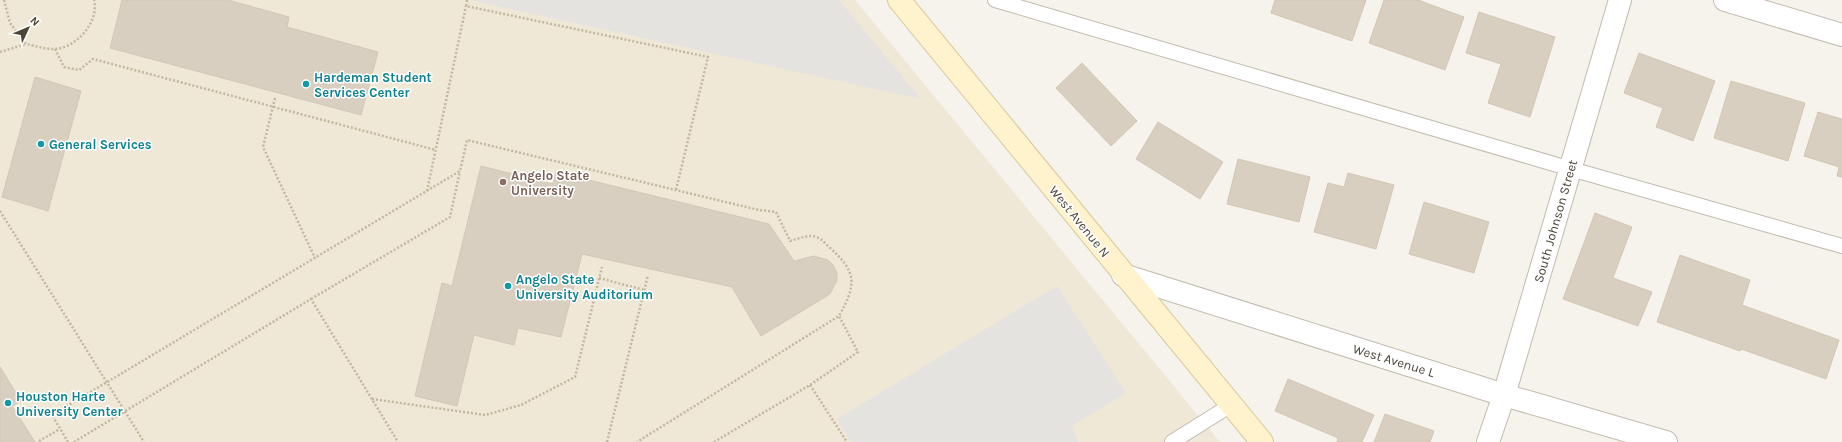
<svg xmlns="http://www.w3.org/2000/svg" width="1842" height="442" viewBox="0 0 1842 442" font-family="Karla,sans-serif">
  <rect width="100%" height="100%" fill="#f6f3ec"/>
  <!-- education -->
  <polygon fill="#efe8d6" points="0,0 855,0 1220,442 0,442"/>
  <!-- parking -->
  <g fill="#e5e3e0">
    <polygon points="839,0 921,99 474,1 474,0"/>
    <polygon points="1057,286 1126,393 1072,426 1078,442 851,442 837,419"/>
  </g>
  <!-- building -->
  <g fill="#d8cfc1" stroke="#d3c7b4">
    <polygon points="122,0 228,0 289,17 287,27 378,52 361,115 110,48"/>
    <polygon points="1275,0 1366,0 1352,41 1271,13"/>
    <polygon points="1384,0 1418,0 1464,17 1445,70 1369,43"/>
    <polygon points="1479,12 1555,37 1530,117 1488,103 1501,64 1466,53"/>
    <polygon points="1639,53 1715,81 1693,141 1656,127 1663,108 1624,93"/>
    <polygon points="1082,63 1137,121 1111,146 1056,88"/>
    <polygon points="35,77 81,91 48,211 2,197"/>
    <polygon points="1731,81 1805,103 1788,161 1714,138"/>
    <polygon points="1818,112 1842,119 1842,177 1837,176 1839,167 1804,156"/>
    <polygon points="1158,122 1223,162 1200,199 1136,159"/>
    <polygon points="1238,159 1310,177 1299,222 1227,204"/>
    <polygon points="481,166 553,184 556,172 769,224 794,261 814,256 828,260 833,265 837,273 837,280 830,294 761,336 732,287 582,254 561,337 518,328 514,345 474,335 457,406 415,396 442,283 452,286"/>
    <polygon points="1348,173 1394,185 1376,249 1314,232 1328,183 1344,187"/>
    <polygon points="1424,202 1489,222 1474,273 1409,254"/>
    <polygon points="1595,213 1632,227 1613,278 1652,292 1638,326 1563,299"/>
    <polygon points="1680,255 1750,280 1742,305 1839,340 1826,379 1741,349 1740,351 1657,322"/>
    <polygon points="0,367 21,401 12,406 35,442 0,442"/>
    <polygon points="1288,379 1374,415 1362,442 1337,442 1338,438 1275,411"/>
    <polygon points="1385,414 1434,431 1430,442 1374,442"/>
  </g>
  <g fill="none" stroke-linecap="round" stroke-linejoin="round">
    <!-- service casing -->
    <g stroke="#c2bbae" stroke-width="16">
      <g id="service">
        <polyline points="995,0 1571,169 1842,246"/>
        <polyline points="1172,442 1231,405"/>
      </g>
    </g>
    <!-- minor casing -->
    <g stroke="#c2bbae" stroke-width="24">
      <g id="minor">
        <polyline points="1725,0 1842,35"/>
        <polyline points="1123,275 1504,395 1666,442"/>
      </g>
    </g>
    <!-- tertiary casing -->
    <g stroke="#c2bbae" stroke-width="24">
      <polyline id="tertiary" points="1488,442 1504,395 1620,0"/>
    </g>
    <!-- secondary casing -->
    <g stroke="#d6c79b" stroke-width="24">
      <polyline id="secondary" points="899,0 1262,442"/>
    </g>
    <!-- path -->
    <g stroke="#c4b79f" stroke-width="2.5" stroke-dasharray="2 2" stroke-linecap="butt">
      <path d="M4 0 10 23 26 44C35 46 45 49 54 49 75 49 100 22 94 0"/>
      <polyline points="467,0 466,6 708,57 676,190"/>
      <polyline points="55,49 64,67 79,70 93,59 436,150"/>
      <polyline points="0,52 26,44"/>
      <polyline points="275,98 263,147 315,258"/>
      <polyline points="427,191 466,6"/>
      <polyline points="0,211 144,442"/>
      <polyline points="599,278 644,290"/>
      <polyline points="311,299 450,217 460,171"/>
      <polyline points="810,385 847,442"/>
      <polyline points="372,399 485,415 521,405 575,377 602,267"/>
      <polyline points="39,441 60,429"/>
      <path d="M68 442 52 415 460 171 467 140 759 210 776 212 790 241C797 239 805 236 811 236 819 236 824 242 829 247 857 272 857 284 839 316L637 442"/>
      <polyline points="74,442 311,299 398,442"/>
      <polyline points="607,442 648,275"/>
      <polyline points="714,442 810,385 858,352 839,316"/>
    </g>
    <!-- service -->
    <use href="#service" stroke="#fff" stroke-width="14"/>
    <!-- minor -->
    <use href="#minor" stroke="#fff" stroke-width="22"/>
    <!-- tertiary -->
    <use href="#tertiary" stroke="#fff" stroke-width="22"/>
    <!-- secondary -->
    <use href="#secondary" stroke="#fff3cd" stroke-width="22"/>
  </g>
  <!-- markers -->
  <g fill="#0f9aa8" stroke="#fff" stroke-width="1.5">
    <circle cx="306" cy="84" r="4"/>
    <circle cx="41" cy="144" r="4"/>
    <circle cx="508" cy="286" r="4"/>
    <circle cx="8" cy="403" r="4"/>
  </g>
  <circle fill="#8d6e63" stroke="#fff" stroke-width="1.5" cx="503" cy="182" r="4"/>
  <g text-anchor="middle" stroke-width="3" stroke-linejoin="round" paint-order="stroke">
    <!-- culture labels -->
    <g font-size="13" font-weight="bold" fill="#0d838f" stroke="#fff" text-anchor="start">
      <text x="314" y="82">Hardeman Student<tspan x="314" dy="15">Services Center</tspan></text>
      <text x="49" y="149">General Services</text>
      <text x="516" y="284">Angelo State<tspan x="516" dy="15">University Auditorium</tspan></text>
      <text x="16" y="401">Houston Harte<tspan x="16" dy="15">University Center</tspan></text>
    </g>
    <!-- education labels -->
    <g font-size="13" font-weight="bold" fill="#785e54" stroke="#fff" text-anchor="start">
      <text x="511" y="180">Angelo State<tspan x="511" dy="15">University</tspan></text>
    </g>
    <!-- street labels -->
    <g font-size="13" fill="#4b4439" stroke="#fff">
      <text transform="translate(1080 221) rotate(51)" y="5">West Avenue N</text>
      <text transform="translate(1555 221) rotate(-74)" y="5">South Johnson Street</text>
      <text transform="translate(1394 360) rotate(17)" y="5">West Avenue L</text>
    </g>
  </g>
  <!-- north arrow -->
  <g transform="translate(28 28) rotate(46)" stroke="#ffffff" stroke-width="3" paint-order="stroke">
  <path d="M0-3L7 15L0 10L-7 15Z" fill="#4b4439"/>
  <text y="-6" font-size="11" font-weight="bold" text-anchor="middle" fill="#4b4439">N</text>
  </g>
</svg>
